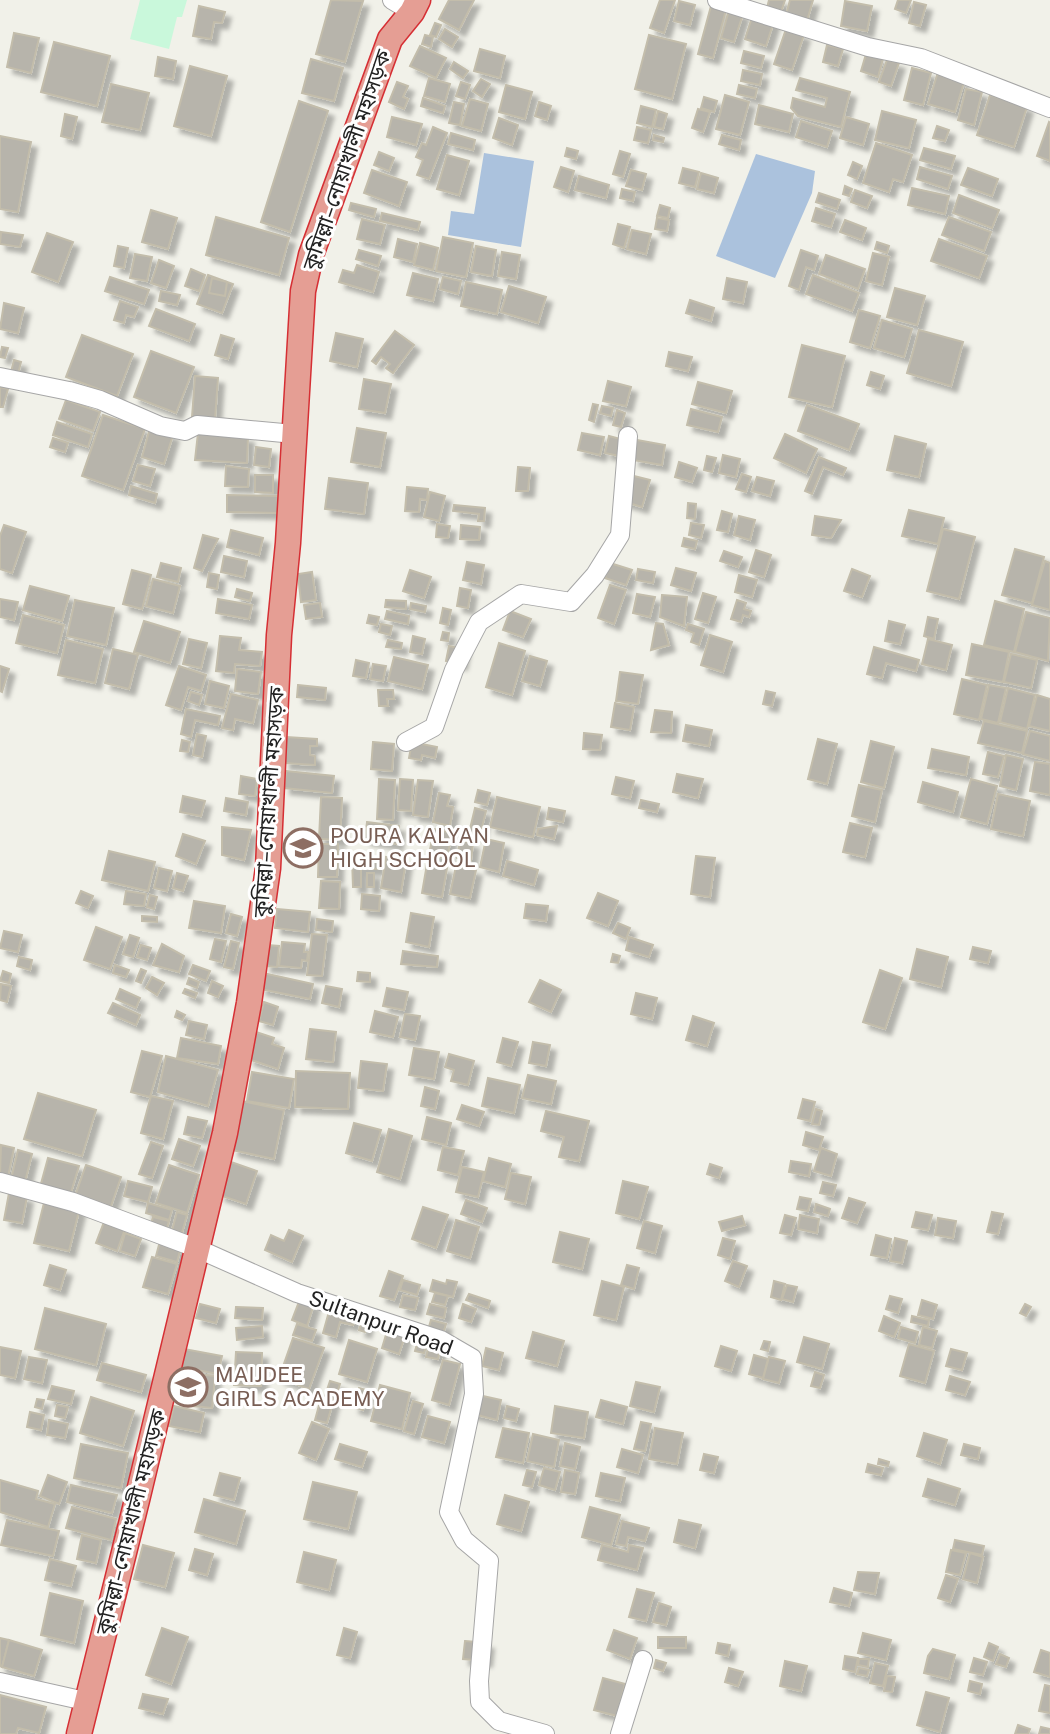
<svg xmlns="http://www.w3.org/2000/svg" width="1050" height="1734" viewBox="0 0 1050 1734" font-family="'Public Sans','Noto Sans Bengali',sans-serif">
  <defs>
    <filter id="shadow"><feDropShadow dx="6" dy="6" stdDeviation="2" flood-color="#0004"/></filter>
  </defs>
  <rect width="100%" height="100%" fill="#f1f1e9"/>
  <!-- park -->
  <polygon fill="#c9f8db" points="140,0 187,0 182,17 177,17 169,49 130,39"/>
  <!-- water -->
  <g fill="#abc2dd">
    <polygon points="484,153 534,161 521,247 448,235 451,211 474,214"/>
    <polygon points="756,154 815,171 812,193 775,278 716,256"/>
  </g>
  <!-- building -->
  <g fill="#b7b4ab" stroke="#c3bdab" stroke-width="2" filter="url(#shadow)">
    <polygon points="331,0 363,1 345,62 316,54"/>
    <polygon points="449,0 474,0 459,30 439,19"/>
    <polygon points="660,0 675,0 664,33 650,28"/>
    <polygon points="769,0 785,0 781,12 767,8"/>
    <polygon points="790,0 813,0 807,21 786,15"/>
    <polygon points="898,0 911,0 906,13 895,9"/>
    <polygon points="679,1 695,5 690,25 674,21"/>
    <polygon points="845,1 872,6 867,31 841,26"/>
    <polygon points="914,2 926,5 920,26 909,23"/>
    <polygon points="199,6 225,12 222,23 214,22 211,39 193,36"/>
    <polygon points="711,6 726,10 713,58 698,54"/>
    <polygon points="729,10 743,14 734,42 721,38"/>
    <polygon points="753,14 774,21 766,46 745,39"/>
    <polygon points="435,23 441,25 436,37 430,35"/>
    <polygon points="445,29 458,37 452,47 439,39"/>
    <polygon points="786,29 804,35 792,70 774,64"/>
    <polygon points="14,33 39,38 31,73 7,67"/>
    <polygon points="425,35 433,37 431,47 422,44"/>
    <polygon points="649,35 686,44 672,99 635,89"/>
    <polygon points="54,42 110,56 97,106 41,92"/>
    <polygon points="827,45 843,49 838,66 823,62"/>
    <polygon points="420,46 446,58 436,78 410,66"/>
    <polygon points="480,49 505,56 500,78 474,71"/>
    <polygon points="744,51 764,56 761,68 741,63"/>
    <polygon points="866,54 883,59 878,77 861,71"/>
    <polygon points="158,57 176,61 173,79 155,76"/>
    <polygon points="311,59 343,68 334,101 302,93"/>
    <polygon points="887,60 899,63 891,86 879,82"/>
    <polygon points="454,62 468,71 463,78 450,69"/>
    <polygon points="190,66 227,76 211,136 174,126"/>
    <polygon points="912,68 931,73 923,105 904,100"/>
    <polygon points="743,70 762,74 760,85 741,81"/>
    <polygon points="938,72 964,82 955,112 928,104"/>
    <polygon points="429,78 450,84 445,102 424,96"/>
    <polygon points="800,78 850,92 841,127 798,116 791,108 793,98 825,107 827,98 796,90"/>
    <polygon points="481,79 490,84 482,97 473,91"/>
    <polygon points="397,82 408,86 403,97 408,99 404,109 389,102"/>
    <polygon points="461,82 470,85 465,99 456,96"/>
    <polygon points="111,84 149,93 140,130 102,122"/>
    <polygon points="506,85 532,92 525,119 499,112"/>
    <polygon points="739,85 757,89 755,98 737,94"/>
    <polygon points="966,89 982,92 974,125 958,120"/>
    <polygon points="725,95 749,102 740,135 716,129"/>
    <polygon points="990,95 1027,107 1014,147 977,135"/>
    <polygon points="704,97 717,101 714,112 701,108"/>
    <polygon points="423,98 445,106 443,113 421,106"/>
    <polygon points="470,99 488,104 481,131 462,126"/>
    <polygon points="299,101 328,111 290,232 261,222"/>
    <polygon points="454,102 464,104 460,125 449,123"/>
    <polygon points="539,102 551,106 547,120 535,116"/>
    <polygon points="759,105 793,114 789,132 755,124"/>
    <polygon points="641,106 656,110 652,127 637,123"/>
    <polygon points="698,109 710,112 703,132 692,128"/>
    <polygon points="658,111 667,114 663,129 654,127"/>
    <polygon points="882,111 916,120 909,148 875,140"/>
    <polygon points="65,114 77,117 72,139 61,136"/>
    <polygon points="392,117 422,124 416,145 387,137"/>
    <polygon points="846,117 869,124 863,145 840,138"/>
    <polygon points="499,118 518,125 512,145 493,138"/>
    <polygon points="801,121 832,131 827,147 796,137"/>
    <polygon points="1049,122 1050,123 1050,161 1037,156"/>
    <polygon points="937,126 949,130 945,141 933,138"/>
    <polygon points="433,127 447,133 429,179 417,175 423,160 416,157 422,143 426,145"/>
    <polygon points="637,127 651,130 648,143 634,140"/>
    <polygon points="451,133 475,140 473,150 448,144"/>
    <polygon points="654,135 664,138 663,142 653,140"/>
    <polygon points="722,135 741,140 739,150 719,144"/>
    <polygon points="0,136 31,142 18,212 0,209"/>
    <polygon points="876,143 912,155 903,182 893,179 889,192 863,183"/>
    <polygon points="567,148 578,151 576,159 565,156"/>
    <polygon points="924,148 955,156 951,169 920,160"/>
    <polygon points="620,151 630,154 623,177 613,174"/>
    <polygon points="379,152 394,158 389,171 374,165"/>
    <polygon points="447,155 469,161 459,195 437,189"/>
    <polygon points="853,162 862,166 857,179 848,175"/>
    <polygon points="561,167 574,171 568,192 554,187"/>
    <polygon points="920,167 952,176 948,189 917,179"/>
    <polygon points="683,168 699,172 695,187 679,183"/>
    <polygon points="968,168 998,179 992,196 961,185"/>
    <polygon points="372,170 407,182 399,206 364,193"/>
    <polygon points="631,170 646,174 642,190 626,186"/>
    <polygon points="701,173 718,178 714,193 697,189"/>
    <polygon points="579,176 609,185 606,198 575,190"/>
    <polygon points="845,186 852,189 849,196 843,194"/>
    <polygon points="912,188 949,196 945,214 908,205"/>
    <polygon points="622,189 635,192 633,201 620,198"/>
    <polygon points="855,190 872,196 867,208 851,202"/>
    <polygon points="819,193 840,200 837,209 816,202"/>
    <polygon points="959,195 999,210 992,228 953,213"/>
    <polygon points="351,203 376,209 374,217 349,210"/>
    <polygon points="660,205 670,208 668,218 657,216"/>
    <polygon points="816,208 835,214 831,227 812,221"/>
    <polygon points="151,210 177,218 168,249 142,242"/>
    <polygon points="382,213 420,222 418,230 380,221"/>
    <polygon points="216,217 289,238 279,275 206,255"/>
    <polygon points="949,217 991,232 984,251 942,235"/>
    <polygon points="657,218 669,220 667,231 655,229"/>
    <polygon points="362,219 385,225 380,244 357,239"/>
    <polygon points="845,220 866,228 862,240 840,232"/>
    <polygon points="618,224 630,227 624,248 613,244"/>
    <polygon points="632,230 651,234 646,254 627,249"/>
    <polygon points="1,232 23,235 20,247 0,244"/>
    <polygon points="47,233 73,242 58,282 32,272"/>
    <polygon points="443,237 473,243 466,277 436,271"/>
    <polygon points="398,239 417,244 413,262 394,257"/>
    <polygon points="939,239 987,256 979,278 931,261"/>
    <polygon points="877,242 889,246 887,253 875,249"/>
    <polygon points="420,243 438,248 433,270 414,265"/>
    <polygon points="118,246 128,248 124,268 114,266"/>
    <polygon points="476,246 496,250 492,276 471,272"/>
    <polygon points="359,250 381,256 378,266 356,259"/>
    <polygon points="801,250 818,256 814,270 806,267 799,290 789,286"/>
    <polygon points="502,252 520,255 516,279 498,276"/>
    <polygon points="873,253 889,257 882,285 866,281"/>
    <polygon points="135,254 152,257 147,281 130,278"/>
    <polygon points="826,255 865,269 858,289 819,274"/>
    <polygon points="159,260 174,266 166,288 151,283"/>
    <polygon points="357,265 379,272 373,292 339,282 343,270 354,273"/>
    <polygon points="191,269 205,275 199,291 185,286"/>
    <polygon points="413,273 438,279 433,301 407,295"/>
    <polygon points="208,275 233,284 222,313 197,304"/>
    <polygon points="813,275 859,293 852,311 806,294"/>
    <polygon points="110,277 149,290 144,304 105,291"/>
    <polygon points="443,277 461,281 458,294 440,289"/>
    <polygon points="212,278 227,282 225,296 209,293"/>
    <polygon points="727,278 747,282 743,303 723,299"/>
    <polygon points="466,282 502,290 497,314 461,306"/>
    <polygon points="509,286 546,297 538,323 501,312"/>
    <polygon points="895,288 925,296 917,325 887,317"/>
    <polygon points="161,291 180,295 177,305 159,301"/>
    <polygon points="690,300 714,308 711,321 686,313"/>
    <polygon points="120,301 138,307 134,317 126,315 124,323 114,320"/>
    <polygon points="4,303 24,308 18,333 0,329"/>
    <polygon points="156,309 195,324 189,341 149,326"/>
    <polygon points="859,310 880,316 870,348 850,342"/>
    <polygon points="882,320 912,329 904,357 874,348"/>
    <polygon points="919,330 963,342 951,386 907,373"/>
    <polygon points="395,331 414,345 393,373 386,368 390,364 381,357 376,364 372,361"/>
    <polygon points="336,333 363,339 357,367 330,361"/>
    <polygon points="82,335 133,354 117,396 66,377"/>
    <polygon points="221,335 234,339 228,359 215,355"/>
    <polygon points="802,345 845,356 832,407 789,397"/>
    <polygon points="2,347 8,348 5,358 0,357"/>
    <polygon points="151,351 194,367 176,413 134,397"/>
    <polygon points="669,352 692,357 688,371 666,366"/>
    <polygon points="14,360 21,362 18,374 11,372"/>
    <polygon points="871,372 884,376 880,389 867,385"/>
    <polygon points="195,376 218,378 215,419 192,417"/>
    <polygon points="364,379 391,384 385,413 359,409"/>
    <polygon points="608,381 631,387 626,406 603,401"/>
    <polygon points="698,382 732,391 726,413 692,404"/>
    <polygon points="0,387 8,389 3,407 0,407"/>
    <polygon points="66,400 100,412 93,431 59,419"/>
    <polygon points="593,404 598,405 594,422 589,420"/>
    <polygon points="807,405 859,424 849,450 798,431"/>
    <polygon points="602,406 613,408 611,416 600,413"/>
    <polygon points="691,409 722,417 718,432 687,425"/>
    <polygon points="617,410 625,413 621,427 613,425"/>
    <polygon points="103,415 145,429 123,490 82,476"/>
    <polygon points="57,422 92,434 88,447 53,435"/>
    <polygon points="150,428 173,435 164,464 142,457"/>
    <polygon points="357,428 386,433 380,467 351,462"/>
    <polygon points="198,433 248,437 247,463 195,460"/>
    <polygon points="582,433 604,437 600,455 578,450"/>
    <polygon points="785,434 817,449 806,473 774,458"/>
    <polygon points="609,436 628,441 624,457 605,453"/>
    <polygon points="895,436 926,444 919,477 887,470"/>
    <polygon points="53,438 68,443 65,452 50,447"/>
    <polygon points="637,440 665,445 662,465 633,460"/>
    <polygon points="256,447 271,449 269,467 254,465"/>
    <polygon points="723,455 740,459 736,477 719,473"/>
    <polygon points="707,456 716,458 712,472 704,470"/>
    <polygon points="819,457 846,468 843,475 823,467 812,494 805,491"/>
    <polygon points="679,462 697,468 692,482 675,477"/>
    <polygon points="138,465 155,469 150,486 133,481"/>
    <polygon points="226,466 249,469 248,487 225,486"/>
    <polygon points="518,467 530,468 528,491 516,491"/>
    <polygon points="622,473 650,480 642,507 615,499"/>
    <polygon points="742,474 751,477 746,492 736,489"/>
    <polygon points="255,475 273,475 273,493 255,492"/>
    <polygon points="757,477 774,481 770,496 752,491"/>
    <polygon points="329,478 368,483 364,514 325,509"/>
    <polygon points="131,486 157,494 155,503 129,495"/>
    <polygon points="407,487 428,489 427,500 420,499 419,512 405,511"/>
    <polygon points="430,492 445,496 439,521 424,517"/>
    <polygon points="227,495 278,496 278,513 227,512"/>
    <polygon points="688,503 696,504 695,519 687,518"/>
    <polygon points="454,505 485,508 484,521 478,521 479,514 453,511"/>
    <polygon points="909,510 944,518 938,544 902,536"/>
    <polygon points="722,511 732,514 728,532 717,530"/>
    <polygon points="739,516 755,520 750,540 734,535"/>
    <polygon points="815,516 841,520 831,538 812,535"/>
    <polygon points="691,523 704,525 701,538 689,535"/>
    <polygon points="437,524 450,526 448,538 436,537"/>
    <polygon points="4,525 26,532 12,573 0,569 0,536"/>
    <polygon points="461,525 480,527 479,540 460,539"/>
    <polygon points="943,529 975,537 959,599 927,591"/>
    <polygon points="231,530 263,538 259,555 227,547"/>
    <polygon points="203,535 218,539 202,571 194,568"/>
    <polygon points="684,538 697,541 695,549 682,546"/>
    <polygon points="1015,549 1044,557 1032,603 1002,595"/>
    <polygon points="756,550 771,555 764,577 749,572"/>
    <polygon points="724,551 742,557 738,567 720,561"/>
    <polygon points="224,556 247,561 244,577 221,572"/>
    <polygon points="1045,561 1050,563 1050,610 1032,605"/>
    <polygon points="467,562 484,565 481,584 463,580"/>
    <polygon points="161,563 181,568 178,582 157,577"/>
    <polygon points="610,563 632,570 626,585 605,578"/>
    <polygon points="676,568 696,573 691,591 671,585"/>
    <polygon points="638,569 655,572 653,583 636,580"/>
    <polygon points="852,569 870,576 862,597 844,591"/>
    <polygon points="132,570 151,575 142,609 123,604"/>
    <polygon points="410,570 431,577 424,598 403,591"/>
    <polygon points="312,572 316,600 301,602 298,574"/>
    <polygon points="209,573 219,575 217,589 207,587"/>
    <polygon points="739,575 757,580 752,597 735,592"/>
    <polygon points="153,579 180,586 173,613 146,606"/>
    <polygon points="610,585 626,590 614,624 598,618"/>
    <polygon points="30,586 69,596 62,621 23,610"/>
    <polygon points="460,588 471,590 468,608 457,606"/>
    <polygon points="237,589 252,593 250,601 235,597"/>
    <polygon points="703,593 716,597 708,623 695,619"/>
    <polygon points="637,594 655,597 650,617 633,613"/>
    <polygon points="662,595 687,597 684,626 660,617"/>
    <polygon points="0,599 18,602 14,620 0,617"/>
    <polygon points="218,599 252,605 249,619 216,613"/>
    <polygon points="75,600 114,608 106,645 67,636"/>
    <polygon points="386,600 406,601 406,609 385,607"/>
    <polygon points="737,600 746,603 744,609 751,611 749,617 743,615 741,622 731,619"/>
    <polygon points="995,601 1024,609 1014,652 984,645"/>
    <polygon points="320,603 322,617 306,619 304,605"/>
    <polygon points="411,603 426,606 425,612 410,609"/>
    <polygon points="443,608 451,610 448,625 440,623"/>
    <polygon points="387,611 409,616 408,624 385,619"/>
    <polygon points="510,611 531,619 523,637 503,630"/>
    <polygon points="1026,612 1050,618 1048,661 1015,652"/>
    <polygon points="23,615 64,625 57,653 16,643"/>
    <polygon points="369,615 379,617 377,625 367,623"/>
    <polygon points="928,617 938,619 934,639 924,636"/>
    <polygon points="144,621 180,632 170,663 134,652"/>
    <polygon points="889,621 905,625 900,644 885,641"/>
    <polygon points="656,623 663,624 669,645 651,650"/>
    <polygon points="381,624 392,626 390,635 379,632"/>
    <polygon points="688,624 704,629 699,645 691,642 694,633 686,630"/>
    <polygon points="443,632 449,633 448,641 441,640"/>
    <polygon points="710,635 732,642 723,672 701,665"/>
    <polygon points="220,636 241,638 239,650 262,652 260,666 235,664 234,673 216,671"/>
    <polygon points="413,636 425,639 422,654 410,652"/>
    <polygon points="189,639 207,643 201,668 183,664"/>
    <polygon points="928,639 952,645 946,670 922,664"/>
    <polygon points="66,640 103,649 95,683 58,675"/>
    <polygon points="388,640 402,643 401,649 386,647"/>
    <polygon points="499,643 525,651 512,695 486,687"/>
    <polygon points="972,644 1009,652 1003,682 966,675"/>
    <polygon points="449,646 464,649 461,664 446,661"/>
    <polygon points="874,647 919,660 916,671 886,663 882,678 867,674"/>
    <polygon points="113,649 138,655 129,689 105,683"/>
    <polygon points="1011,654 1037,660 1031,688 1004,682"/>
    <polygon points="530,656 547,661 540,686 522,681"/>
    <polygon points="394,657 428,665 422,689 388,681"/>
    <polygon points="356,660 369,663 366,678 353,676"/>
    <polygon points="373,664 386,666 383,681 370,679"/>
    <polygon points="0,666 9,669 2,692 0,691"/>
    <polygon points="179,666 206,675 201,691 188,687 181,710 166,705"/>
    <polygon points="237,669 261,672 258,694 235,691"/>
    <polygon points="620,672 643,675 638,704 616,701"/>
    <polygon points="962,679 987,685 979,720 954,714"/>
    <polygon points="210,681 229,686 224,708 205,704"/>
    <polygon points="298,685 326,688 325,700 297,697"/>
    <polygon points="989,685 1006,688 998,723 981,719"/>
    <polygon points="1008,688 1035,695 1027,729 1000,722"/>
    <polygon points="378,690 393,690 394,699 387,699 388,706 379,706"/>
    <polygon points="766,691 775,693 772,706 763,704"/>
    <polygon points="191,692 202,695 199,705 188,701"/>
    <polygon points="231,694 258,700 253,723 235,719 233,730 222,728"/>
    <polygon points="1037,695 1050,699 1050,731 1029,726"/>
    <polygon points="615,703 634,707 630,730 611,727"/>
    <polygon points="186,709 220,716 218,725 195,720 191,737 181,734"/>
    <polygon points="655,710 672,712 671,733 651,732"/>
    <polygon points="984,721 1027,731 1022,753 978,743"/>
    <polygon points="686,725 712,730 709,746 683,741"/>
    <polygon points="1030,731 1050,736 1050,761 1023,754"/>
    <polygon points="584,733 602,735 600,750 583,749"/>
    <polygon points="197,734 206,736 202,757 193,755"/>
    <polygon points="286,737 317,739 317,746 310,746 310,755 315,756 315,765 284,763"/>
    <polygon points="818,739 837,744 827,784 808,779"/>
    <polygon points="182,740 190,742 188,752 180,751"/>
    <polygon points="871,741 894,747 884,788 861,782"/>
    <polygon points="373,742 394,744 392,771 371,769"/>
    <polygon points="412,742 437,747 435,758 422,755 421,760 409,758"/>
    <polygon points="932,749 969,757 966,775 928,768"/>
    <polygon points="988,752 1004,756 998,777 983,774"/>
    <polygon points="1006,755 1023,759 1016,790 1000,786"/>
    <polygon points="1035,762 1050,764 1050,795 1030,791"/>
    <polygon points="286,771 334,776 332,793 284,788"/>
    <polygon points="677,774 703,779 698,798 673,792"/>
    <polygon points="241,776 257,779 255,796 239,794"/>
    <polygon points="616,777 634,781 630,798 612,794"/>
    <polygon points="379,779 395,780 393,820 377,819"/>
    <polygon points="400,779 413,780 411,811 398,810"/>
    <polygon points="971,779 997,786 987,824 961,817"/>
    <polygon points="418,780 433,781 428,817 413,815"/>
    <polygon points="923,782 958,792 953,812 918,802"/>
    <polygon points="859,785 882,790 875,822 852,816"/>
    <polygon points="478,790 490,793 487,805 475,802"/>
    <polygon points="439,793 450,795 447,806 453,807 450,826 433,822"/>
    <polygon points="998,794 1030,801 1023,836 991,829"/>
    <polygon points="183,796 205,801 201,816 180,812"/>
    <polygon points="321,797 342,798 340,840 319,839"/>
    <polygon points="497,797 540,807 533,837 490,827"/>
    <polygon points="226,798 248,802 246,815 224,811"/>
    <polygon points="641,800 659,804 657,812 639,808"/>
    <polygon points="475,808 486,811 480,835 469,833"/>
    <polygon points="549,808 565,811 563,822 547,819"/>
    <polygon points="367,822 399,826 397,844 365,839"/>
    <polygon points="850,823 872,828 865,857 843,852"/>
    <polygon points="557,826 554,839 537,835 538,829"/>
    <polygon points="222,827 251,830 244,860 222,855"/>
    <polygon points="434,829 452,833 447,858 429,855"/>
    <polygon points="183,834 205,841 196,864 176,856"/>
    <polygon points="486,839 504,843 499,872 480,867"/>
    <polygon points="460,840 473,843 471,860 457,858"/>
    <polygon points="319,844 338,844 337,877 318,877"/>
    <polygon points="109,851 155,862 148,891 102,880"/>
    <polygon points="696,856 715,858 710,897 691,894"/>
    <polygon points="386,857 406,861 401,892 381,888"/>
    <polygon points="352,859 378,859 378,869 361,869 361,887 353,887"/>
    <polygon points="507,861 538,870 534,885 503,876"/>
    <polygon points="427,864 447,868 442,897 422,893"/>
    <polygon points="456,866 476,870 470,898 450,894"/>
    <polygon points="159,868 172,871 167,891 154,888"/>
    <polygon points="177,873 188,876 183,891 173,888"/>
    <rect x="367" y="873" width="7" height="14"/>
    <polygon points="321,881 340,882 339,909 319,908"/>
    <polygon points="81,891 93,896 88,908 76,903"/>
    <polygon points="126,891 146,894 144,906 124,904"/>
    <polygon points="598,893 618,901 608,926 587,918"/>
    <polygon points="362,894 380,896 379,911 361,909"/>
    <polygon points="150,895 157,897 154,909 147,907"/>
    <polygon points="194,901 225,906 221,933 189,928"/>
    <polygon points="526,904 548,906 546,921 524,918"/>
    <polygon points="277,909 310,912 308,932 275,928"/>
    <polygon points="411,913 434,917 429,947 406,942"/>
    <polygon points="231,914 242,917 237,936 226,933"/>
    <polygon points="142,916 157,917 157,922 142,921"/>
    <polygon points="317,919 333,921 332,932 316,930"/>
    <polygon points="618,923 630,928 626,939 613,933"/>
    <polygon points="96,927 122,937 110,969 84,960"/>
    <polygon points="4,931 22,935 18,952 0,948"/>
    <polygon points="312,934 327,935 322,976 307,975"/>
    <polygon points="130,935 139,938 133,957 123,954"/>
    <polygon points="629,937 653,945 649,957 626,950"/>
    <polygon points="215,939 226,941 221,962 210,959"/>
    <polygon points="231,941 239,943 233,969 224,967"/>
    <polygon points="282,942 305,944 304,952 308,952 307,961 302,960 301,968 279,966"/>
    <polygon points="162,944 184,956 179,972 153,965"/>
    <polygon points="141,945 151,948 147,960 137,957"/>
    <polygon points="267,945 279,946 277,967 265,966"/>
    <polygon points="973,947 991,951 988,963 970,959"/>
    <polygon points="917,949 948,957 941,987 910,979"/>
    <polygon points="403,951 438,956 437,967 401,964"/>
    <polygon points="613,954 620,956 618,963 611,962"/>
    <polygon points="19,957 32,960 30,970 17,966"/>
    <polygon points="115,965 129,970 126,977 113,973"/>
    <polygon points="193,965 210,971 206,981 189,974"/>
    <polygon points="141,969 146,971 141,983 136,981"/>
    <polygon points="880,970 902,978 885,1029 863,1022"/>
    <polygon points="3,971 11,974 9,983 0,981"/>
    <polygon points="358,972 370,973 370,982 357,981"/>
    <polygon points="263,973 313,984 310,999 260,989"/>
    <polygon points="152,977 164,983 157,995 146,988"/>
    <polygon points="189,978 199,982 197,988 187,984"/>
    <polygon points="540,980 561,990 551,1012 529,1002"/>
    <polygon points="212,981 223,986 218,997 208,993"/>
    <polygon points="1,984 11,986 7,1002 0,1000"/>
    <polygon points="326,986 342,989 339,1007 322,1003"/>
    <polygon points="387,988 408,992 404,1010 383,1006"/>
    <polygon points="120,989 140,998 136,1008 116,999"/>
    <polygon points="185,989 197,993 195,998 183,993"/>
    <polygon points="636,993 657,998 652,1019 631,1014"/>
    <polygon points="264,1002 278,1007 273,1025 259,1021"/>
    <polygon points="113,1003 140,1015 136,1025 108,1013"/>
    <polygon points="177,1011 185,1015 182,1020 175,1017"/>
    <polygon points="375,1011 398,1017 393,1037 370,1032"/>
    <polygon points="405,1014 420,1016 415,1040 400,1037"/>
    <polygon points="693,1016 714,1023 707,1046 686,1040"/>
    <polygon points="189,1021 207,1025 204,1039 186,1035"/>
    <polygon points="310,1029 336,1032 333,1062 306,1059"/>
    <polygon points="256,1032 274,1038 272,1044 284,1048 278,1069 248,1059"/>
    <polygon points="181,1038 221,1046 218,1064 177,1058"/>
    <polygon points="503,1038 518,1042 511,1066 497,1062"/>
    <polygon points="533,1042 550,1045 546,1066 529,1063"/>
    <polygon points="414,1048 439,1052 434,1079 409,1075"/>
    <polygon points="142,1051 162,1056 150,1097 131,1092"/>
    <polygon points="449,1054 474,1061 468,1085 451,1081 454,1070 445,1067"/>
    <polygon points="166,1056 218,1070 208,1106 158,1092"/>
    <polygon points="361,1061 387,1064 383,1091 358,1088"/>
    <polygon points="296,1071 350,1073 348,1109 295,1107"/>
    <polygon points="252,1072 294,1079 289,1108 247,1101"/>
    <polygon points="528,1075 556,1081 551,1104 522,1098"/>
    <polygon points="488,1078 520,1085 514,1113 482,1106"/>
    <polygon points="425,1087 439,1091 435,1109 421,1106"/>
    <polygon points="38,1093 96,1110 82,1156 24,1139"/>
    <polygon points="151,1096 173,1101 163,1139 141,1133"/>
    <polygon points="803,1099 815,1102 810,1121 798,1118"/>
    <polygon points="242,1101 284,1110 274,1159 232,1150"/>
    <polygon points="462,1105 484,1112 479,1126 457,1119"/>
    <polygon points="816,1109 822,1111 819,1125 812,1124"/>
    <polygon points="546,1111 589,1121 579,1161 559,1157 564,1137 541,1131"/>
    <polygon points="188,1117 207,1121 202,1138 184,1134"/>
    <polygon points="427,1117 451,1123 446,1145 422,1139"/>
    <polygon points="354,1123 381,1130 372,1161 346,1153"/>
    <polygon points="389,1129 412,1136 400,1179 377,1172"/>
    <polygon points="806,1132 823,1137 819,1150 803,1145"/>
    <polygon points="179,1139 200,1146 193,1166 172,1159"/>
    <polygon points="151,1142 163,1146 152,1178 139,1174"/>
    <polygon points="1,1145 14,1148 8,1177 0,1175"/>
    <polygon points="443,1147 464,1151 458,1175 438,1170"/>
    <polygon points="821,1148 837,1154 831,1176 814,1171"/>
    <polygon points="18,1150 32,1154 25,1182 11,1179"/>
    <polygon points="48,1158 79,1166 69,1199 39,1191"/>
    <polygon points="489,1158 511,1164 505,1187 483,1181"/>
    <polygon points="791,1161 811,1164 809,1176 789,1172"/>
    <polygon points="231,1162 257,1171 246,1204 219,1195"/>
    <polygon points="710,1164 722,1168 719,1178 707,1174"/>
    <polygon points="86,1165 121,1177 110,1209 75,1196"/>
    <polygon points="169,1165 199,1175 187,1213 156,1203"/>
    <polygon points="462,1167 484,1172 478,1197 456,1192"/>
    <polygon points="511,1173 531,1177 525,1204 505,1199"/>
    <polygon points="128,1181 152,1187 148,1202 124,1196"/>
    <polygon points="623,1181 648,1187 639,1219 616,1213"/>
    <polygon points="823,1182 836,1185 833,1196 820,1193"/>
    <polygon points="9,1193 27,1197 22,1223 4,1220"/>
    <polygon points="800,1197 811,1199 808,1211 797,1209"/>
    <polygon points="849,1198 865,1203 857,1223 842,1218"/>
    <polygon points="45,1199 80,1207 69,1251 34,1243"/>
    <polygon points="466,1200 487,1208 482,1222 461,1214"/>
    <polygon points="148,1203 172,1210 169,1220 146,1213"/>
    <polygon points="816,1204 830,1209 828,1216 814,1212"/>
    <polygon points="423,1207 448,1215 436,1248 412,1239"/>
    <polygon points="177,1212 187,1215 181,1236 171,1234"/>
    <polygon points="916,1212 932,1215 928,1230 912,1227"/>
    <polygon points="992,1212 1003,1214 998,1234 987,1232"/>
    <polygon points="785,1215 796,1218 791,1235 780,1233"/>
    <polygon points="800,1215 819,1219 817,1233 798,1229"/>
    <polygon points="742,1216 745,1225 722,1231 719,1222"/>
    <polygon points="153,1217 169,1221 166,1231 150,1227"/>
    <polygon points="938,1218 956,1221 953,1238 935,1235"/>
    <polygon points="456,1220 479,1227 470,1258 447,1251"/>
    <polygon points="644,1221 662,1226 655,1253 637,1248"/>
    <polygon points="104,1222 125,1229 117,1251 96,1243"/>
    <polygon points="289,1230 303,1236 292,1262 265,1250 271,1235 284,1241"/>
    <polygon points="560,1232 589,1239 582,1269 553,1262"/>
    <polygon points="125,1233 141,1239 135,1256 120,1251"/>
    <polygon points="876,1235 891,1239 887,1258 871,1255"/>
    <polygon points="723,1238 735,1241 730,1259 718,1255"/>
    <polygon points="895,1238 907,1241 902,1263 890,1261"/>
    <polygon points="160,1241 181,1247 177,1262 156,1256"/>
    <polygon points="152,1257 177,1264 168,1294 143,1287"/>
    <polygon points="733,1261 747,1266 739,1287 725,1281"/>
    <polygon points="50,1265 66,1270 60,1290 44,1285"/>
    <polygon points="627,1265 639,1268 634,1289 621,1285"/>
    <polygon points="389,1271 403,1276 394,1300 380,1296"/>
    <polygon points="403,1280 420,1285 417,1295 400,1290"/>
    <polygon points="433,1280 446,1284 447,1280 457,1282 453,1297 430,1291"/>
    <polygon points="602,1281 624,1287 616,1320 594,1315"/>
    <polygon points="774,1281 785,1284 781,1300 771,1297"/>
    <polygon points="787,1285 797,1287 793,1302 782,1299"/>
    <polygon points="435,1293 448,1296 445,1305 432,1302"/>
    <polygon points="469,1294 490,1301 488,1308 466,1300"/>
    <polygon points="403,1295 418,1298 415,1310 400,1307"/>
    <polygon points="890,1296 902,1299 898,1313 886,1309"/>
    <polygon points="300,1299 314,1304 307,1326 292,1320"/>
    <polygon points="922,1300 937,1305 933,1319 918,1315"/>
    <polygon points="200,1304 220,1309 216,1323 196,1318"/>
    <polygon points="430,1304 446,1308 444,1318 427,1314"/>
    <polygon points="463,1304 476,1309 471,1322 459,1318"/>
    <polygon points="1025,1304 1031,1307 1026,1316 1020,1313"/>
    <polygon points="236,1307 263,1308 262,1320 235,1318"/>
    <polygon points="45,1308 106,1324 96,1365 35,1349"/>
    <polygon points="330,1308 356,1315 353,1325 340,1322 336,1337 323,1333"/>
    <polygon points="884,1316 900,1323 894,1337 879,1331"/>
    <polygon points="912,1316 929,1320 928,1326 911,1322"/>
    <polygon points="362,1319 368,1321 365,1332 359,1330"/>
    <polygon points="431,1320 446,1324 443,1334 428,1330"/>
    <polygon points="297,1324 316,1330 312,1341 293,1335"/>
    <polygon points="262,1326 263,1337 237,1340 236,1328"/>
    <polygon points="901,1327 918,1332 915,1343 898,1338"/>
    <polygon points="923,1327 937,1331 932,1348 919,1345"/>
    <polygon points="388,1328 406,1333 399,1354 382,1348"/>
    <polygon points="533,1332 564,1341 557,1366 526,1358"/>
    <polygon points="419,1337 428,1340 424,1353 415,1351"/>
    <polygon points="804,1337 829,1344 822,1369 797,1362"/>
    <polygon points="293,1338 324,1348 309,1389 279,1378"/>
    <polygon points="349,1340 377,1349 367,1382 339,1374"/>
    <polygon points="764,1341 770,1342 768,1351 761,1349"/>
    <polygon points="430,1342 441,1345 438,1359 426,1357"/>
    <polygon points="909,1344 934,1351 925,1383 900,1376"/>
    <polygon points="721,1346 737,1351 731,1371 715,1366"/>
    <polygon points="0,1347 21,1351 15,1378 0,1375"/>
    <polygon points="486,1348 503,1353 499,1370 482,1366"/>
    <polygon points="184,1349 222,1356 218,1374 181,1367"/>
    <polygon points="951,1349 967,1353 962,1370 946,1366"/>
    <polygon points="236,1352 262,1353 261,1386 234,1385"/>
    <polygon points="754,1355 768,1359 763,1378 749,1374"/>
    <polygon points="29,1357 47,1360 42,1383 24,1379"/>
    <polygon points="769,1357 785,1361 779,1383 763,1379"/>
    <polygon points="443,1360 460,1364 449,1405 432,1400"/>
    <polygon points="102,1363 146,1375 141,1392 97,1380"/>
    <polygon points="815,1372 824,1375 820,1388 811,1386"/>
    <polygon points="196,1374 215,1376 212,1408 193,1406"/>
    <polygon points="950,1376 970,1382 965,1395 946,1390"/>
    <polygon points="330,1381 340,1384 335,1400 325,1396"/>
    <polygon points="636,1382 660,1387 654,1412 630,1406"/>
    <polygon points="380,1385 410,1393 402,1429 371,1421"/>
    <polygon points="52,1386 74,1391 71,1404 48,1399"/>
    <polygon points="359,1388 369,1391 363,1410 353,1407"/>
    <polygon points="474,1394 501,1400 497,1420 469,1413"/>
    <polygon points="91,1397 134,1411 123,1446 80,1433"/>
    <polygon points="321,1398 333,1402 327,1423 315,1420"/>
    <polygon points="37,1399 44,1400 42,1409 35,1407"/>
    <polygon points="601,1400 627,1407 623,1424 596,1417"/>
    <polygon points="413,1401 423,1404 414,1434 404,1431"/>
    <polygon points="57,1405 68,1407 65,1418 55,1416"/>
    <polygon points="174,1406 204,1413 200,1432 169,1426"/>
    <polygon points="507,1406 519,1409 516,1421 504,1418"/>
    <polygon points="555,1406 588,1412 584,1438 551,1433"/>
    <polygon points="30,1412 44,1415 41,1430 27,1427"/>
    <polygon points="428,1416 450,1422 444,1443 422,1437"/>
    <polygon points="49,1420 68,1424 65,1438 47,1435"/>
    <polygon points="312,1422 329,1429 316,1460 299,1453"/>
    <polygon points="641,1422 651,1424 645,1451 634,1449"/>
    <polygon points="503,1428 529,1433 523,1463 496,1457"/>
    <polygon points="655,1428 683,1433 677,1464 649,1459"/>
    <polygon points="924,1433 947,1440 940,1464 917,1456"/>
    <polygon points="533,1434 559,1440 554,1467 527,1461"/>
    <polygon points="565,1443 580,1447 575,1469 560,1466"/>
    <polygon points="81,1444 128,1453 121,1488 74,1478"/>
    <polygon points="340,1444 367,1452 362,1467 335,1459"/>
    <polygon points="964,1444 980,1448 978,1459 961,1455"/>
    <polygon points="622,1449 643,1455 638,1473 617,1467"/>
    <polygon points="704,1454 718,1457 714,1473 700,1470"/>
    <polygon points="879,1459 889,1462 888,1466 878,1464"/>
    <polygon points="868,1464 883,1468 881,1475 866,1472"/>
    <polygon points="544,1468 560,1472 555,1490 539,1485"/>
    <polygon points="527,1470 536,1472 532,1487 523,1485"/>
    <polygon points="565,1470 579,1473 575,1494 561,1492"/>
    <polygon points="220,1473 240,1478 234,1500 214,1495"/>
    <polygon points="601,1473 625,1478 620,1501 596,1496"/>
    <polygon points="48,1475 67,1482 59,1504 40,1496"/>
    <polygon points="928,1479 960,1489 955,1505 923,1496"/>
    <polygon points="0,1480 38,1491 36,1499 55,1504 48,1527 0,1512"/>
    <polygon points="313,1482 357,1492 348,1529 304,1519"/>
    <polygon points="71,1485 117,1495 112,1513 67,1502"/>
    <polygon points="505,1495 529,1502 521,1531 497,1524"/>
    <polygon points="204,1499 245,1511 236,1544 195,1532"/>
    <polygon points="72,1507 116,1519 111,1540 66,1528"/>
    <polygon points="590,1507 620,1515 611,1545 582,1537"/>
    <polygon points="7,1520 59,1531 53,1556 1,1545"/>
    <polygon points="679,1520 701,1525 695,1548 674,1542"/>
    <polygon points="622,1521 649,1528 645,1541 628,1537 626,1546 616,1544"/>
    <polygon points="82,1535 101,1540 96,1563 77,1559"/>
    <polygon points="955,1540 984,1546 982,1555 953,1549"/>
    <polygon points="143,1545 174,1553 165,1587 134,1579"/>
    <polygon points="602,1545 628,1552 629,1545 643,1548 637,1570 598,1560"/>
    <polygon points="195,1549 213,1554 207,1575 189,1570"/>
    <polygon points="951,1550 966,1553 960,1575 946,1572"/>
    <polygon points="304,1552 336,1560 329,1590 297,1582"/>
    <polygon points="970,1553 983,1557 977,1583 963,1579"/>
    <polygon points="50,1559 76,1566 71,1586 45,1580"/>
    <polygon points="858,1572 879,1573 875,1594 854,1590"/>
    <polygon points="946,1575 958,1579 950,1602 938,1598"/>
    <polygon points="834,1588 852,1593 849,1606 830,1602"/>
    <polygon points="637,1589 654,1593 646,1621 629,1617"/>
    <polygon points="50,1593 83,1601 74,1643 41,1635"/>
    <polygon points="659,1603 671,1607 666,1625 653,1622"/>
    <polygon points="162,1628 188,1637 171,1684 146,1675"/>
    <polygon points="344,1628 357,1632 350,1658 337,1655"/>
    <polygon points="614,1630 637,1638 630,1659 607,1650"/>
    <polygon points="863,1633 891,1640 886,1660 858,1653"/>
    <rect x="658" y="1637" width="28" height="11"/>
    <polygon points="0,1638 9,1640 2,1667 0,1666"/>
    <polygon points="9,1640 42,1650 34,1676 2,1667"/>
    <polygon points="465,1641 488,1643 486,1661 463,1659"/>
    <polygon points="718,1643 730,1645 728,1656 716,1653"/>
    <polygon points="989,1643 998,1647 993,1661 984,1657"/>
    <polygon points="933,1649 955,1655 949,1679 924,1673 928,1656"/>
    <polygon points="1041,1650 1050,1653 1050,1677 1034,1672"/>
    <polygon points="1000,1654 1009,1658 1006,1667 996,1664"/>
    <polygon points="845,1656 858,1658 855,1672 843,1669"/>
    <polygon points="974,1658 987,1662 983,1675 970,1672"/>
    <polygon points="859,1659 869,1659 868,1667 858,1665"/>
    <polygon points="656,1660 666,1663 663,1671 654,1668"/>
    <polygon points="785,1661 807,1666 801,1691 780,1686"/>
    <polygon points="875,1663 888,1666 883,1686 870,1683"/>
    <polygon points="729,1668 743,1672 738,1686 725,1682"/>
    <polygon points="859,1668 869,1670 867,1676 857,1674"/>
    <polygon points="887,1676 895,1677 892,1692 884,1691"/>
    <polygon points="603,1678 625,1684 617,1716 594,1710"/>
    <polygon points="970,1681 982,1684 980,1694 968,1691"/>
    <polygon points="1045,1685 1050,1686 1050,1713 1039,1711"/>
    <polygon points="926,1692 949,1698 940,1732 917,1725"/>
    <polygon points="143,1694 168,1699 163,1714 139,1708"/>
    <polygon points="0,1695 46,1707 39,1733 18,1728 16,1734 0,1734"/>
    <polygon points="1018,1725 1030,1729 1028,1734 1015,1734"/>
    <polygon points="1041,1727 1050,1729 1050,1734 1039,1734"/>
  </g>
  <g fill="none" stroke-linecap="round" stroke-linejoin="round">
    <!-- minor casing -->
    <g stroke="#a6a6a6" stroke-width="20">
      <g id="minor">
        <polyline points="392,0 412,12"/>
        <polyline points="717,0 868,47 921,58 1050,108"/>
        <polyline points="0,377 69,391 100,400 160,426 185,431 197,425 294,434"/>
        <polyline points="406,742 434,727 454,670 479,622 521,594 571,602 595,575 620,535 628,436"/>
        <polyline points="0,1182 73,1202 196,1248 297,1293 441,1340 472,1358 474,1394 449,1512 464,1540 489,1561 479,1681 480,1702 499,1721 545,1734"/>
        <polyline points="0,1682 85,1701"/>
        <polyline points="620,1734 643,1660"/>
      </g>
    </g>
    <!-- highway casing -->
    <g stroke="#d62f34" stroke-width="27">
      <polyline id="highway" points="79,1734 137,1500 225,1133 249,1003 268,868 279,635 288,543 303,291 311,255 390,39 412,12 418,0"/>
    </g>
    <!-- minor -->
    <use href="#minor" stroke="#fff" stroke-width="18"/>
    <!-- highway -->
    <use href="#highway" stroke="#e59e94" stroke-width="24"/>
  </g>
  <!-- icons -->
  <defs>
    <g id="school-ring" transform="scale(2.0125)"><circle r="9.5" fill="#fff" stroke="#8d6e63" stroke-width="1.5"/><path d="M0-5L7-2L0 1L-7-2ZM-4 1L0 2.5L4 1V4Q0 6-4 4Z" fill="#8d6e63"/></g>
  </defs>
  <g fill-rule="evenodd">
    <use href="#school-ring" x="303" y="848"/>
    <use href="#school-ring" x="188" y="1387"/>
  </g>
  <g text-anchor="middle" stroke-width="6" stroke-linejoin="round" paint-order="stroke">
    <!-- street labels -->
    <g font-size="21" fill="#222" stroke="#fff">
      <text transform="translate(347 160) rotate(-71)" y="7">কুমিল্লা–নোয়াখালী মহাসড়ক</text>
      <text transform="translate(269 802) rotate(-86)" y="7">কুমিল্লা–নোয়াখালী মহাসড়ক</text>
      <text transform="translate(381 1323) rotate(20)" y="7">Sultanpur Road</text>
      <text transform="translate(131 1522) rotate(-76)" y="7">কুমিল্লা–নোয়াখালী মহাসড়ক</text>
    </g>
    <!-- education labels -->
    <g font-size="21" fill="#785e54" stroke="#fff" text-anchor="start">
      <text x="330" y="843">POURA KALYAN<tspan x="330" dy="24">HIGH SCHOOL</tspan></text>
      <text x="215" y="1382">MAIJDEE<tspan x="215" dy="24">GIRLS ACADEMY</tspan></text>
    </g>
  </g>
</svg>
